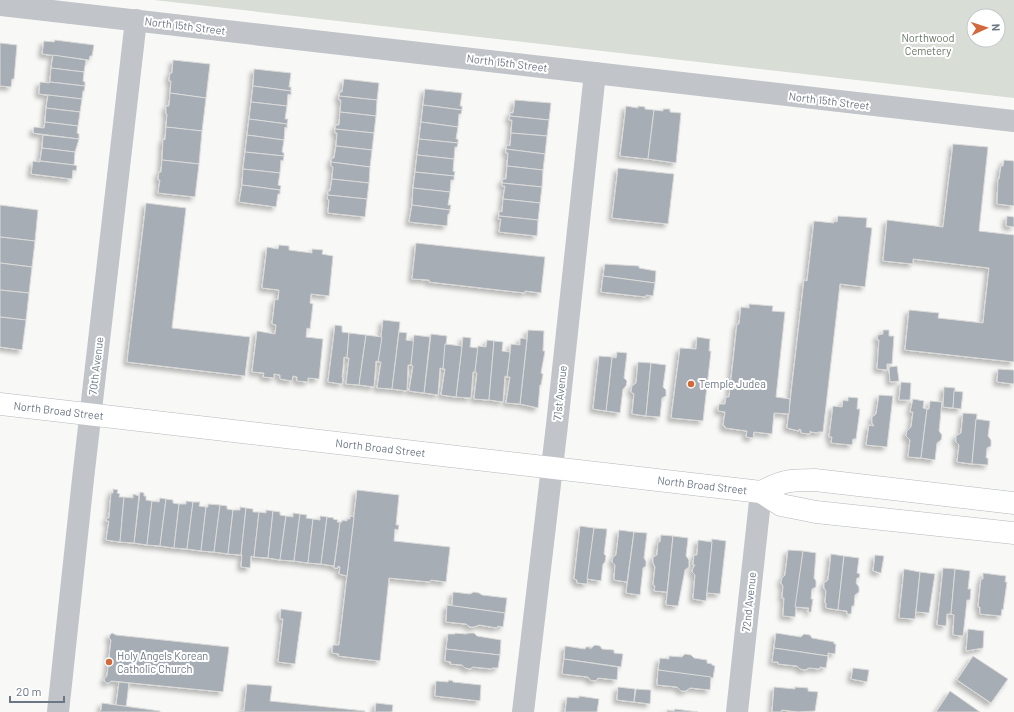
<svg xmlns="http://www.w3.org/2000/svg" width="1014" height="712" viewBox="0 0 1014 712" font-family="Barlow,sans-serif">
  <defs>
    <filter id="shadow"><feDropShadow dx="-3.5" dy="3.5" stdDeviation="2" flood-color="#0004"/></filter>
  </defs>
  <rect width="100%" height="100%" fill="#f8f9f7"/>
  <!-- green -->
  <path fill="#d8ddd6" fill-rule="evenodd" d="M154 0H1014V98ZM974 16H998V40H974Z"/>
  <!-- building -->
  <g fill="#a7adb4" stroke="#dadad9" filter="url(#shadow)">
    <polygon points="55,40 94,45 92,56 90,56 89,60 42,54 44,41 54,42"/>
    <polygon points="0,43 17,45 14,79 12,79 11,87 0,86"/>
    <polygon points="53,55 86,60 84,72 51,68"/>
    <polygon points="173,60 210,64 206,98 170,93 171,81 169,81 170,73 172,73"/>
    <polygon points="51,68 84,72 83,81 85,82 85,86 50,82"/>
    <polygon points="254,69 291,73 289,87 291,87 291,91 253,86"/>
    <polygon points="344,79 379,83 377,100 339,96 340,92 342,92"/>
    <polygon points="40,82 49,83 50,82 85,86 84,91 83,91 82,99 39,94"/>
    <polygon points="253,86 291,91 291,95 288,94 287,106 251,102"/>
    <polygon points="425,89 462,93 460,106 462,106 462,110 423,105"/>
    <polygon points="170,93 206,98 202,131 166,127 167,114 166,114 166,106 169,106"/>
    <polygon points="48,95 82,99 80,112 46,108"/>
    <polygon points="339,96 377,100 376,116 340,112 341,100 339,100"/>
    <polygon points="515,100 551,103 549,120 510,116 510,113 513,113"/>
    <polygon points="251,102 287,106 285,119 288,119 287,124 249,119"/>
    <polygon points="423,105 462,110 461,114 459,114 458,127 421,122"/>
    <polygon points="626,106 638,108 638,106 645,107 645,109 654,110 648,159 620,156"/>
    <polygon points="46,108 80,112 78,126 45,122"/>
    <polygon points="663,109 670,109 670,112 681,113 676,163 648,159 654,110 663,111"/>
    <polygon points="340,112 376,116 374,133 335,129 336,125 339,125"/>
    <polygon points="510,116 549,120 547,136 511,133 512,120 509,120"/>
    <polygon points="249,119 287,124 287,128 285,127 284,140 247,135"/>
    <polygon points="45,122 78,126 77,133 79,134 79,139 33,133 34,127 44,128"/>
    <polygon points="421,122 458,127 456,139 458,139 458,143 419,139"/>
    <polygon points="166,127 202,131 199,164 162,160 163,139 165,140"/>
    <polygon points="335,129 374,133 372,150 336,146 337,133 335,133"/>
    <polygon points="511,133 547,136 545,154 506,149 507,145 510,146"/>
    <polygon points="43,135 79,139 75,152 42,148"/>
    <polygon points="247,135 284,140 282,152 284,153 284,156 245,152"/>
    <polygon points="419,139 458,143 457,147 455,147 454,159 417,155"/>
    <polygon points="953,144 988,147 979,231 1014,235 1014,362 905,350 909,310 939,313 938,318 983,323 989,268 913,259 913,264 883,261 887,220 943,227"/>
    <polygon points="336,146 372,150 370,167 331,162 332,158 334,158"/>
    <polygon points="42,148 75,152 74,165 40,161"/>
    <polygon points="506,149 545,154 543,170 507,166 508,153 506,153"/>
    <polygon points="245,152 284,156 283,161 281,160 280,173 243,169"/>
    <polygon points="417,155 454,159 453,171 455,172 454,176 415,172"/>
    <polygon points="162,160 199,164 195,197 158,193 160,180 158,180 159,172 161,172"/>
    <polygon points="1004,160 1014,161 1014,206 997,204 998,179 999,179 1001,166 1003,166"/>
    <polygon points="33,161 40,162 40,161 74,165 77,166 76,171 73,170 72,179 31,174"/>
    <polygon points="331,162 370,167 369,183 332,179 333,167 331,166"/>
    <polygon points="507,166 543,170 542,187 502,183 503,179 506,179"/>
    <polygon points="618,168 674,174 668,224 612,218"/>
    <polygon points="243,169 280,173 278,185 281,186 280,190 242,185"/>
    <polygon points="415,172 454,176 454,180 451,180 450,192 413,188"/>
    <polygon points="332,179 369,183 367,199 328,195 328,191 330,191"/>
    <polygon points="502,183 542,187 540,203 503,199 505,186 502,186"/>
    <polygon points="242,185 280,190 280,194 278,194 276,207 239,202"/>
    <polygon points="413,188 450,192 448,205 451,205 450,210 412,205"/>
    <polygon points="328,195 367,199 365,217 328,213 329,200 327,199"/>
    <polygon points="503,199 540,203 538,220 499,216 499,211 502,212"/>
    <polygon points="146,203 186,208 172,328 250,337 245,376 127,362"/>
    <polygon points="0,205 38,210 35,241 0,237"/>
    <polygon points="412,205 450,210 449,214 448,214 447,226 409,222"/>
    <polygon points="499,216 538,220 537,236 499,232 501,219 498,219"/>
    <polygon points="838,216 867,218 866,227 872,228 865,287 840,284 823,432 818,432 818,433 811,432 810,431 810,434 801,433 801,430 799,429 799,431 787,428 804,280 807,281 814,221 834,223 834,221 837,222"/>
    <polygon points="1007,216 1014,217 1014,227 1006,226"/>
    <polygon points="0,237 35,241 32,267 0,263"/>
    <polygon points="416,243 545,257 541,293 525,291 525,293 429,282 429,280 412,279"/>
    <polygon points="279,245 289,246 289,250 312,253 312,249 323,250 322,254 333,256 329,296 311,294 310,303 313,304 310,329 307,328 306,337 323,339 319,379 308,378 308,382 297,381 297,377 293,376 292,381 280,379 280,375 274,374 274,378 263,377 264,373 252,372 257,331 275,334 276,325 272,324 275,299 278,300 279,290 262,288 267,247 278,249"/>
    <polygon points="0,263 32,267 29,293 0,290"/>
    <polygon points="605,264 639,266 639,268 656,271 655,283 603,276"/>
    <polygon points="603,276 655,283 653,296 646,295 646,297 601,292"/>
    <polygon points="0,290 29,293 26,320 0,317"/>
    <polygon points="749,304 773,306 772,311 785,312 776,397 790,399 789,414 774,413 772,434 754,432 753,438 746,437 747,431 725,428 725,426 723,426 725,412 718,411 719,404 725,404 726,397 729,397 737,324 739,324 741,307 749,308"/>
    <polygon points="0,317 26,320 22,350 0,347"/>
    <polygon points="383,320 400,322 392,389 377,388 381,362 378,362"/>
    <polygon points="335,325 342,326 342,332 349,333 347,358 344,357 342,378 343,378 342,384 328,382"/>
    <polygon points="528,330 544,331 543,351 545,351 541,373 543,374 541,385 540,385 538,408 520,404"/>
    <polygon points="883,330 889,330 889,336 894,336 892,364 887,364 887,370 877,369 879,340 877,340 878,335 883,334"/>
    <polygon points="399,332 407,333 406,340 414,341 411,365 408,365 407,391 392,389"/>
    <polygon points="349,333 366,335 359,385 346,384 349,358 347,358"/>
    <polygon points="431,334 447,336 443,369 440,368 438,395 424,393"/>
    <polygon points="366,335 382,337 378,362 376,361 374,387 359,385"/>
    <polygon points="414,335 430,337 424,393 409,391 413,366 411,365"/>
    <polygon points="463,337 471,338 470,347 478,348 475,372 473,372 471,398 456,397"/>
    <polygon points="697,337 710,339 709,351 711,351 703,421 671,418 680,348 696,349"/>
    <polygon points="522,338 527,339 520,404 506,403 510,377 507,377 511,344 520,345 520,339"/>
    <polygon points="487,340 494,341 489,400 474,399 477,373 475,372 478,346 486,347"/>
    <polygon points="494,341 503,342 502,351 510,352 507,377 505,376 503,402 489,400"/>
    <polygon points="445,344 462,346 456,397 441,395 445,369 443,369"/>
    <polygon points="617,352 627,353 624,378 627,381 626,386 623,389 620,413 606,411 612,357 616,358"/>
    <polygon points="599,356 612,357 606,411 593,409"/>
    <polygon points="638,362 651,363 646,416 632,414 634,394 631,392 632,386 636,383"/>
    <polygon points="651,363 666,365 663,387 666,390 666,396 662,398 660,417 646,416"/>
    <polygon points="897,366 899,381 890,382 889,367"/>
    <polygon points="998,369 1014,370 1014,384 997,382"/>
    <polygon points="901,382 911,383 910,400 899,400"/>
    <polygon points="944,387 955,388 953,408 943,407"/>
    <polygon points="954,391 963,392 961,409 953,408"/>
    <polygon points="879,395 893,396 887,447 866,445 869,425 874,426 872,423 872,417 876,414"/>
    <polygon points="848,397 858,398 857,409 860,409 856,439 853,439 852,445 831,443 832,437 829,437 833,406 842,407 843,400 848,401"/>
    <polygon points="913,399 924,401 923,408 927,409 921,458 908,457 910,440 906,436 907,431 911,427 913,412 910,412"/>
    <polygon points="930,401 942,402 939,431 942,435 941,440 937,443 935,460 921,458 927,409 929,409"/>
    <polygon points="963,413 977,414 972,464 957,462 959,445 956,442 956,436 961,433"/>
    <polygon points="976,419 990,421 988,436 991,440 991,446 987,448 986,458 988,458 988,465 972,464"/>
    <polygon points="113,489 118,490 117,493 120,494 119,497 124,497 120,542 106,540 109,521 106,521 107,518 109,518 111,493 113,493"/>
    <polygon points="357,490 399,495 396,525 399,525 398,530 395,529 394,541 450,547 446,582 431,580 430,582 389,578 380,661 338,656 339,654 332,653 333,645 339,645"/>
    <polygon points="140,492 144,493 144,496 146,496 146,500 152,501 147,545 134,543"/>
    <polygon points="133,494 139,496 134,543 120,542 124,497 133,498"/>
    <polygon points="160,498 166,499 160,546 147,545 152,501 159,502"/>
    <polygon points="166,499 173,500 173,503 179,504 174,548 160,546"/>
    <polygon points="186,501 193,502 187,549 174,548 179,504 186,504"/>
    <polygon points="193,502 200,502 199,506 206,507 201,551 187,549"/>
    <polygon points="208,504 220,505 214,552 201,551 206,507 208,507"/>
    <polygon points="220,505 227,506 227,509 233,510 228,554 214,552"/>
    <polygon points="240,507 246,508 241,555 228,554 233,510 240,510"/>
    <polygon points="246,508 253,509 253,512 259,512 254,557 251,556 250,568 241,567 242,555 241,555"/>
    <polygon points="266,510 273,511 268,558 254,557 259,512 266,513"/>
    <polygon points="273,511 280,512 280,515 286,516 280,560 268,558"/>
    <polygon points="293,513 300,514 294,561 280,560 286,516 293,517"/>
    <polygon points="300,514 307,515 306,518 313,519 308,563 294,561"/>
    <polygon points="320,516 327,517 321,564 308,563 313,519 320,520"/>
    <polygon points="350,516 354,517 347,576 339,574 340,567 338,566 338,568 334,568 340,522 342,522 342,520 347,521 347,519 350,519"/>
    <polygon points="327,517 334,518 333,519 338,520 337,522 340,522 334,566 321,564"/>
    <polygon points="580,526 594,528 587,584 577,583 577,580 574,579"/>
    <polygon points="594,528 607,529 604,554 606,556 605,562 603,564 601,581 587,579"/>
    <polygon points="619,530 634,532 627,582 614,580 615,565 612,562 613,557 616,555"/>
    <polygon points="634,532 647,533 644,558 646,561 646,566 643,568 640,595 626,593"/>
    <polygon points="661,535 673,536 667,592 654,591 655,586 653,585 655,567 653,563 653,557 657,555 658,542 660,542"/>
    <polygon points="673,536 688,538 686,556 689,560 689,567 685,570 678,606 666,605"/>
    <polygon points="712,539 726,541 720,594 707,593"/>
    <polygon points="698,540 712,542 706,601 693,599 695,575 692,572 693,568 695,565 693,565 694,555 697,555"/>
    <polygon points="788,550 803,551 795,617 783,616 784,598 782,598 783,586 781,583 782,578 785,575"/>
    <polygon points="803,551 816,553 814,578 816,581 816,587 812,589 811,599 813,599 811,612 808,612 809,608 795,607"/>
    <polygon points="831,554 844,556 838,610 826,608 826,603 825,603 826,591 824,588 824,583 828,580"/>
    <polygon points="875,555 884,556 881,573 873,571"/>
    <polygon points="844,556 859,558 857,573 860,574 859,578 857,578 856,583 859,587 859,592 855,595 854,606 852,606 851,614 847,614 847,611 838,610"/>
    <polygon points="943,568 955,569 951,614 947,614 946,626 937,625"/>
    <polygon points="904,569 920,572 915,619 899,618"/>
    <polygon points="955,569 970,571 968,589 971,589 970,600 967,600 963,636 953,635 954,615 951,614"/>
    <polygon points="920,572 935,574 929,613 916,612"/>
    <polygon points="983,573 1006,576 1005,582 1007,582 1003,610 1002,609 1001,616 980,614 980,607 978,607 981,579 983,579"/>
    <polygon points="453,592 470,594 474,592 479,593 482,595 507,598 505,613 452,606"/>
    <polygon points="447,605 505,613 503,627 498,626 497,628 479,625 474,627 470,627 466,624 446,622"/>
    <polygon points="281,609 302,612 295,664 278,662 283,619 280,619"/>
    <polygon points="968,629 984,631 983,648 966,651"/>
    <polygon points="112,633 116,635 229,647 223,692 111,681 109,683 106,683 104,680 105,678 107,676 111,640 109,638 110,635"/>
    <polygon points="455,633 466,634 469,633 474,633 477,636 501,640 500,655 446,649 448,634 455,634"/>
    <polygon points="776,633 801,637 804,634 810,635 812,638 834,642 834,644 836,644 835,654 828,653 828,656 774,648"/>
    <polygon points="595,645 600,646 602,649 614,650 614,653 623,654 621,667 564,659 565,646 585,649 586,647 590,647 590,649"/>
    <polygon points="774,648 828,656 826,668 820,667 820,669 809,668 805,670 800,669 797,666 778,664 778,662 772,662"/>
    <polygon points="446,649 500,655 498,668 492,668 492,669 473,667 470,669 465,668 462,665 450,664 451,662 445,661"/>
    <polygon points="685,654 691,655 694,658 707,660 707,663 712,664 712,665 715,666 713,678 658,670 660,658 669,659 669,656 682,657"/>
    <polygon points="973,656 1008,679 991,703 957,680"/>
    <polygon points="564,659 618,667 617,680 598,678 596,681 590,680 588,677 562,674"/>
    <polygon points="853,668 869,670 867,682 851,679"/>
    <polygon points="658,670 711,677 710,690 690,688 686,691 681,691 677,687 657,685"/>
    <polygon points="449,680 453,681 453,682 481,685 480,701 435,696 436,681 448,682"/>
    <polygon points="119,682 129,683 126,707 116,705"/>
    <polygon points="247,684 272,686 270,701 365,711 365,712 239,712 239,711 244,711"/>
    <polygon points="618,687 635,689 634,702 617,700"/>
    <polygon points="774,687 795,689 795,687 808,688 808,691 818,692 815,711 798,712 782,710 781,712 772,712"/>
    <polygon points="636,689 651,690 650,704 634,702"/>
    <polygon points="950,691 980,712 936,712"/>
    <polygon points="579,696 599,699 597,712 565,712 567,697 579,698"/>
    <polygon points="102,703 160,711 160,712 99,712 101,710"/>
    <polygon points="376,703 393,705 392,712 375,712"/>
    <polygon points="675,709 698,712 667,712 667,710 674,711"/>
  </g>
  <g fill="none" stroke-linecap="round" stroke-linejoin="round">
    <!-- major casing -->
    <g stroke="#b4b8bc" stroke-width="23">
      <g id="major">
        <path id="s1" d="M0 404 761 492 781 505 816 512 1014 533"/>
        <path d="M761 492C784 480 790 480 815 480L1014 503"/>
      </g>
    </g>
    <!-- minor -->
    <g stroke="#c1c4c8" stroke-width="22">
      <polyline points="0,5 1014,121"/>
      <polyline points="58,712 83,479 136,20"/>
      <polyline points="523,712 557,425 595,73"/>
      <polyline points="737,712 761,492"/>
    </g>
    <!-- major -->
    <use href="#major" stroke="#fff" stroke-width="22"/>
  </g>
  <!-- markers -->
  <g fill="#d2693d" stroke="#fff" stroke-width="1.5">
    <circle cx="691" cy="384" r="4"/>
    <circle cx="109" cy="662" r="4"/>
  </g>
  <g text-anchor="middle" stroke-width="4" stroke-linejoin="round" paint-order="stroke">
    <!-- street labels -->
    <g font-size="11" fill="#6b7784" stroke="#fff">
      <text transform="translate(185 26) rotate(7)" y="4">North 15th Street</text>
      <text transform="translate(507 63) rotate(7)" y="4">North 15th Street</text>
      <text transform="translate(829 101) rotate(7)" y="4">North 15th Street</text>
      <text transform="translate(96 366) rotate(-83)" y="4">70th Avenue</text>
      <text transform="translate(560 393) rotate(-84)" y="4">71st Avenue</text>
      <text dy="4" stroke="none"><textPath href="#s1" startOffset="59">North Broad Street</textPath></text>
      <text dy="4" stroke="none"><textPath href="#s1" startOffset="383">North Broad Street</textPath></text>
      <text dy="4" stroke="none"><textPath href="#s1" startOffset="707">North Broad Street</textPath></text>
      <text transform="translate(749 602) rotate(-84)" y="4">72nd Avenue</text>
    </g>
    <!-- park labels -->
    <g font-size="11" fill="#677765" stroke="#fff">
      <text x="928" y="42">Northwood<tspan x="928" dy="13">Cemetery</tspan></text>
    </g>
    <!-- poi labels -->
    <g font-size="11" fill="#6b7784" stroke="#fff" text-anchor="start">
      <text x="699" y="388">Temple Judea</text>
      <text x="117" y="660">Holy Angels Korean<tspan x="117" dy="13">Catholic Church</tspan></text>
    </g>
  </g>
  <!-- north arrow -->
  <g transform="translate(986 28) rotate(87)"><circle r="19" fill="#ffffff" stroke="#c4c9ce"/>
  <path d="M0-3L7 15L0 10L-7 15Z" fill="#d2693d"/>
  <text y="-6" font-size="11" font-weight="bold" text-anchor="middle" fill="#6b7784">N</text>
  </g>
  <!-- scale -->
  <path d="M10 696v6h54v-6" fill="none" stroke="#6b7784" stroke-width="2"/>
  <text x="16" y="696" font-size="12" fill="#6b7784" stroke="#ffffff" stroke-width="3" paint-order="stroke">20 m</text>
</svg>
